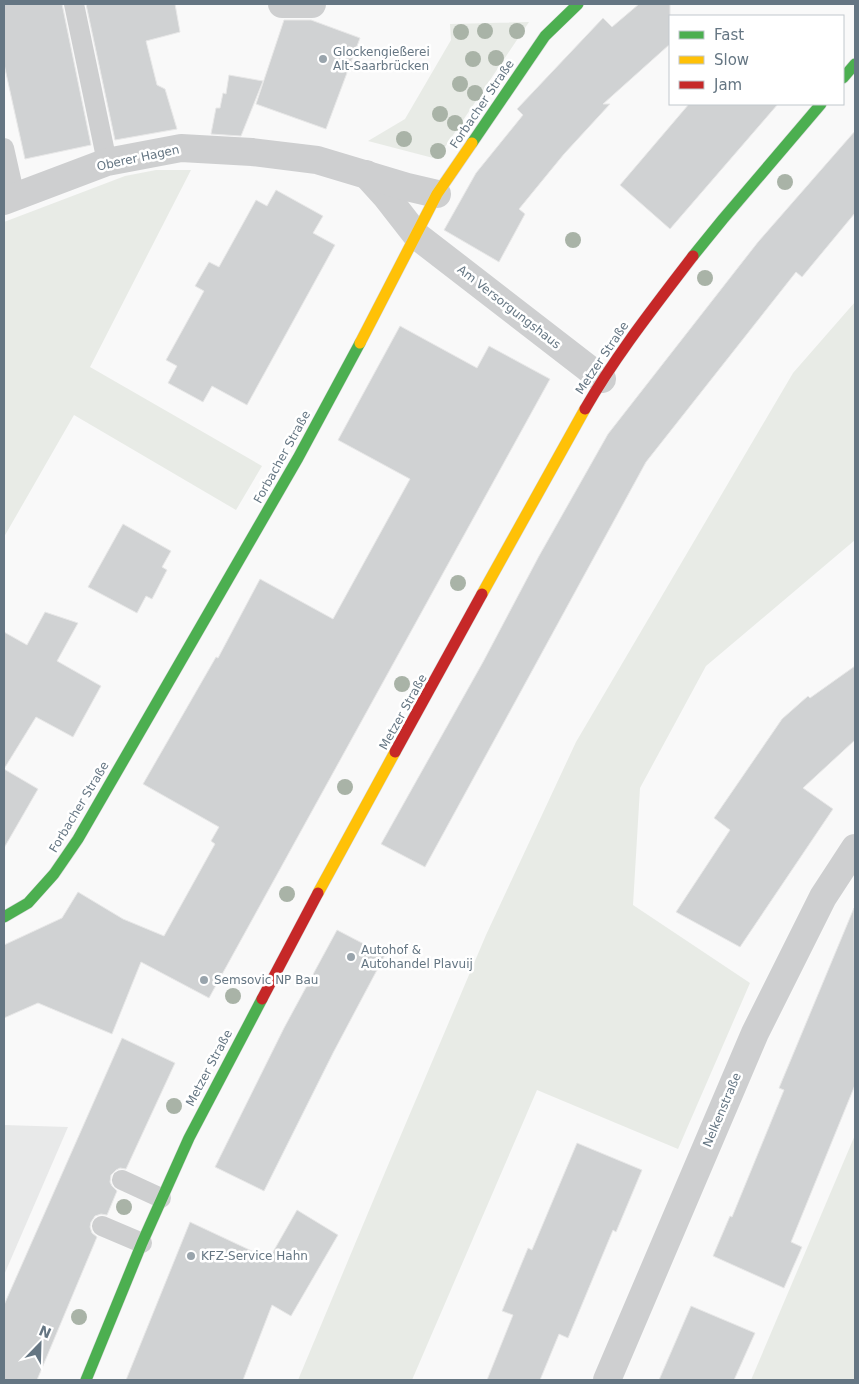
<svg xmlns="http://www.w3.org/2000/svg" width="859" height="1384" viewBox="0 0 859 1384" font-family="'DejaVu Sans',sans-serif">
  <rect width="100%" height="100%" fill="#f9f9f9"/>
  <!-- built -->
  <polygon fill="#e8e9e9" points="4,1125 68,1127 4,1275"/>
  <!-- green -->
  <g fill="#e8ebe6">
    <polygon points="529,22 437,159 368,141 405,119 451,40 450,24"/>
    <polygon points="156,170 191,170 90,367 262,466 236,510 74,415 4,537 4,222 125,176"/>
    <polygon points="855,302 855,540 706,666 640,788 633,905 750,983 678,1149 537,1090 412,1380 298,1380 386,1170 486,935 576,742 793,373"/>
    <polygon points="855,1135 855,1380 751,1380"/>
  </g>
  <!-- building -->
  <g fill="#d0d2d3" stroke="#e8e8e8">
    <polygon points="4,4 62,4 91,145 25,159 4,64"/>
    <polygon points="86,4 175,4 180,32 146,41 157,85 165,89 177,129 115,140"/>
    <polygon points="639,4 670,4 670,44 603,104 610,104 564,154 519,209 525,214 499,262 444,230 476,173 523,115 517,109 603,18 612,27"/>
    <polygon points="284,20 311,20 360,38 326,129 256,104"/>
    <polygon points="229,75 263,81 241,136 211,134 216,108 220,108 223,93 226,94"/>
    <polygon points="689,104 778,104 670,229 620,185"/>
    <polygon points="855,131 855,213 802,277 796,272 646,462 425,867 381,844 483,662 539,556 608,434 758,242"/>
    <polygon points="276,190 323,216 313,233 335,245 247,405 212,386 203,402 168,383 177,366 166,360 204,291 195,286 209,262 219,267 256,200 267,206"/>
    <polygon points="400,326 477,368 489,346 550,379 209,998 141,962 112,1034 38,1003 4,1018 4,945 62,918 78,892 123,919 164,936 215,844 211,841 219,827 143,784 216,657 218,658 260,579 333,619 410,479 338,440"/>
    <polygon points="123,524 171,551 162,567 167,570 152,599 146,596 137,613 88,587"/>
    <polygon points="45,612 78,623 57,661 101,686 73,737 36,717 4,769 38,789 4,848 4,632 27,645"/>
    <polygon points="855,666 855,740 803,788 833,809 740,947 676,912 730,830 714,818 782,719 808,696 810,698"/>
    <polygon points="854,908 855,1085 791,1242 802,1247 784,1288 713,1256 730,1216 732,1217 784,1090 779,1088"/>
    <polygon points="337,930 385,955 333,1053 264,1191 215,1167 284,1028"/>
    <polygon points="122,1038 175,1063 126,1169 120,1168 116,1170 111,1175 110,1182 112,1186 117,1191 107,1215 101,1214 95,1216 91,1222 90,1227 92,1233 97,1237 37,1380 4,1380 4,1305"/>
    <polygon points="577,1143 642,1170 616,1232 613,1230 568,1338 559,1334 540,1380 487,1380 513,1315 502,1311 528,1248 532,1250"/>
    <polygon points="297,1210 338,1235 291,1316 272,1305 243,1380 126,1380 190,1222 269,1259"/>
    <polygon points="691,1306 755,1333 734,1380 659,1380"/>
  </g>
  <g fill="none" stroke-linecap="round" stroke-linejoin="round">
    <!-- fast casing -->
    <g stroke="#d5d6d7" stroke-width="12">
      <g id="fast">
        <polyline points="843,78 855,64"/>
        <polyline points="472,143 545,36 578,4"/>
        <polyline points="693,256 723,219 821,104"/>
        <polyline points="4,917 28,903 54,874 78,839 298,458 360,343"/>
        <polyline points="86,1380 142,1243 189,1138 262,999"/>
      </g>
    </g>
    <!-- slow casing -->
    <g stroke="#d5d6d7" stroke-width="12">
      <g id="slow">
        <polyline points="360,343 437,194 472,143"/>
        <polyline points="482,594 585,409"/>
        <polyline points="318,893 395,752"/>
      </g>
    </g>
    <!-- jam casing -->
    <g stroke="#d5d6d7" stroke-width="12">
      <g id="jam">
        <path d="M585 409C616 355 655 306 693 256"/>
        <polyline points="395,752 482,594"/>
        <polyline points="262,999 318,893"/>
      </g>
    </g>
    <!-- lane -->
    <g stroke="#cecfd0" stroke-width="20">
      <polyline points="74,4 107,162"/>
      <polyline points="4,148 15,197"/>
      <polyline points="122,1180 161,1198"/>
      <polyline points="102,1226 142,1243"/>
    </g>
    <!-- street -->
    <g stroke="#cecfd0" stroke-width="28">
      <polyline points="282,4 312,4"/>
      <polyline points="366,174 385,195 417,236 602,379"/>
      <polyline points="4,201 107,162 181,148 252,152 317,160 407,187 437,194"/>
      <polyline points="607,1380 755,1033 823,897 855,848"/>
    </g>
    <!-- fast -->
    <use href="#fast" stroke="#4caf50" stroke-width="11"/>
    <!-- slow -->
    <use href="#slow" stroke="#ffc107" stroke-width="11"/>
    <!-- jam -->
    <use href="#jam" stroke="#c62828" stroke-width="11"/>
  </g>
  <!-- trees -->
  <g fill="#a9b3a7">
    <circle cx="485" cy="31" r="8"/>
    <circle cx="517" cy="31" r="8"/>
    <circle cx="461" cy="32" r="8"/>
    <circle cx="496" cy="58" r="8"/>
    <circle cx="473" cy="59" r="8"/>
    <circle cx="460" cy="84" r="8"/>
    <circle cx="475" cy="93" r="8"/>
    <circle cx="440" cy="114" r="8"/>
    <circle cx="455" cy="123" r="8"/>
    <circle cx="404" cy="139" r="8"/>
    <circle cx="438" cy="151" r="8"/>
    <circle cx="785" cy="182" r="8"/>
    <circle cx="573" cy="240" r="8"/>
    <circle cx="705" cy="278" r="8"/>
    <circle cx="458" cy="583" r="8"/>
    <circle cx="402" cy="684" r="8"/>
    <circle cx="345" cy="787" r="8"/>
    <circle cx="287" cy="894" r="8"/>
    <circle cx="233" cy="996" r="8"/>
    <circle cx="174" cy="1106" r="8"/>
    <circle cx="124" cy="1207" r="8"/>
    <circle cx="79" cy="1317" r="8"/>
  </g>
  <!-- markers -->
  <g fill="#99a4ac" stroke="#fff" stroke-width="2">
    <circle cx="323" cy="59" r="5"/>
    <circle cx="351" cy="957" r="5"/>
    <circle cx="204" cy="980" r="5"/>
    <circle cx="191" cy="1256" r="5"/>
  </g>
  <g text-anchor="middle" stroke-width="5" stroke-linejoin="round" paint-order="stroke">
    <!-- poi labels -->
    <g font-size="12" fill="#657683" stroke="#fff" text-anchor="start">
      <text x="333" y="56">Glockengießerei<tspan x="333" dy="14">Alt-Saarbrücken</tspan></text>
      <text x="361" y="954">Autohof &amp;<tspan x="361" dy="14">Autohandel Plavuij</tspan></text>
      <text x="214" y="984">Semsovic NP Bau</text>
      <text x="201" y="1260">KFZ-Service Hahn</text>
    </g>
    <!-- street labels -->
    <g font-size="12" fill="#657683" stroke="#fff">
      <text transform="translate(482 104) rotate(-56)" y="4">Forbacher Straße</text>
      <text transform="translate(138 158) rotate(-12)" y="4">Oberer Hagen</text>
      <text transform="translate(509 307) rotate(38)" y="4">Am Versorgungshaus</text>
      <text transform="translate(602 358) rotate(-56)" y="4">Metzer Straße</text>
      <text transform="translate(282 457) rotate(-61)" y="4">Forbacher Straße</text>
      <text transform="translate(403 712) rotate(-61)" y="4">Metzer Straße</text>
      <text transform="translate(79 807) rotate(-59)" y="4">Forbacher Straße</text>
      <text transform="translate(209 1068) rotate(-62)" y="4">Metzer Straße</text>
      <text transform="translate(722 1110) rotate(-67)" y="4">Nelkenstraße</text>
    </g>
  </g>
  <!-- border -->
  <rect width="859" height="1384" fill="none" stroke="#657683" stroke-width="10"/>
  <!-- legend -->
  <rect x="669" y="15" width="175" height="90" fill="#ffffff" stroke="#c1c8cd"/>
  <rect x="679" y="31" width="25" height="8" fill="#4caf50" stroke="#c1c8cd"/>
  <text x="714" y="40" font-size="15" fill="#657683">Fast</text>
  <rect x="679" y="56" width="25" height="8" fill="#ffc107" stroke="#c1c8cd"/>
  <text x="714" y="65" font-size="15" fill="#657683">Slow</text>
  <rect x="679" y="81" width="25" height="8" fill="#c62828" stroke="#c1c8cd"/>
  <text x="714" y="90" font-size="15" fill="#657683">Jam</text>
  <!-- north arrow -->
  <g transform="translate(40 1344) rotate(23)" stroke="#ffffff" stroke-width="4" paint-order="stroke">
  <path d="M0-4L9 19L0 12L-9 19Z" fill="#657683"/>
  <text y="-8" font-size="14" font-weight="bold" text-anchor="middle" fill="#657683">N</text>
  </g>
</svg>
